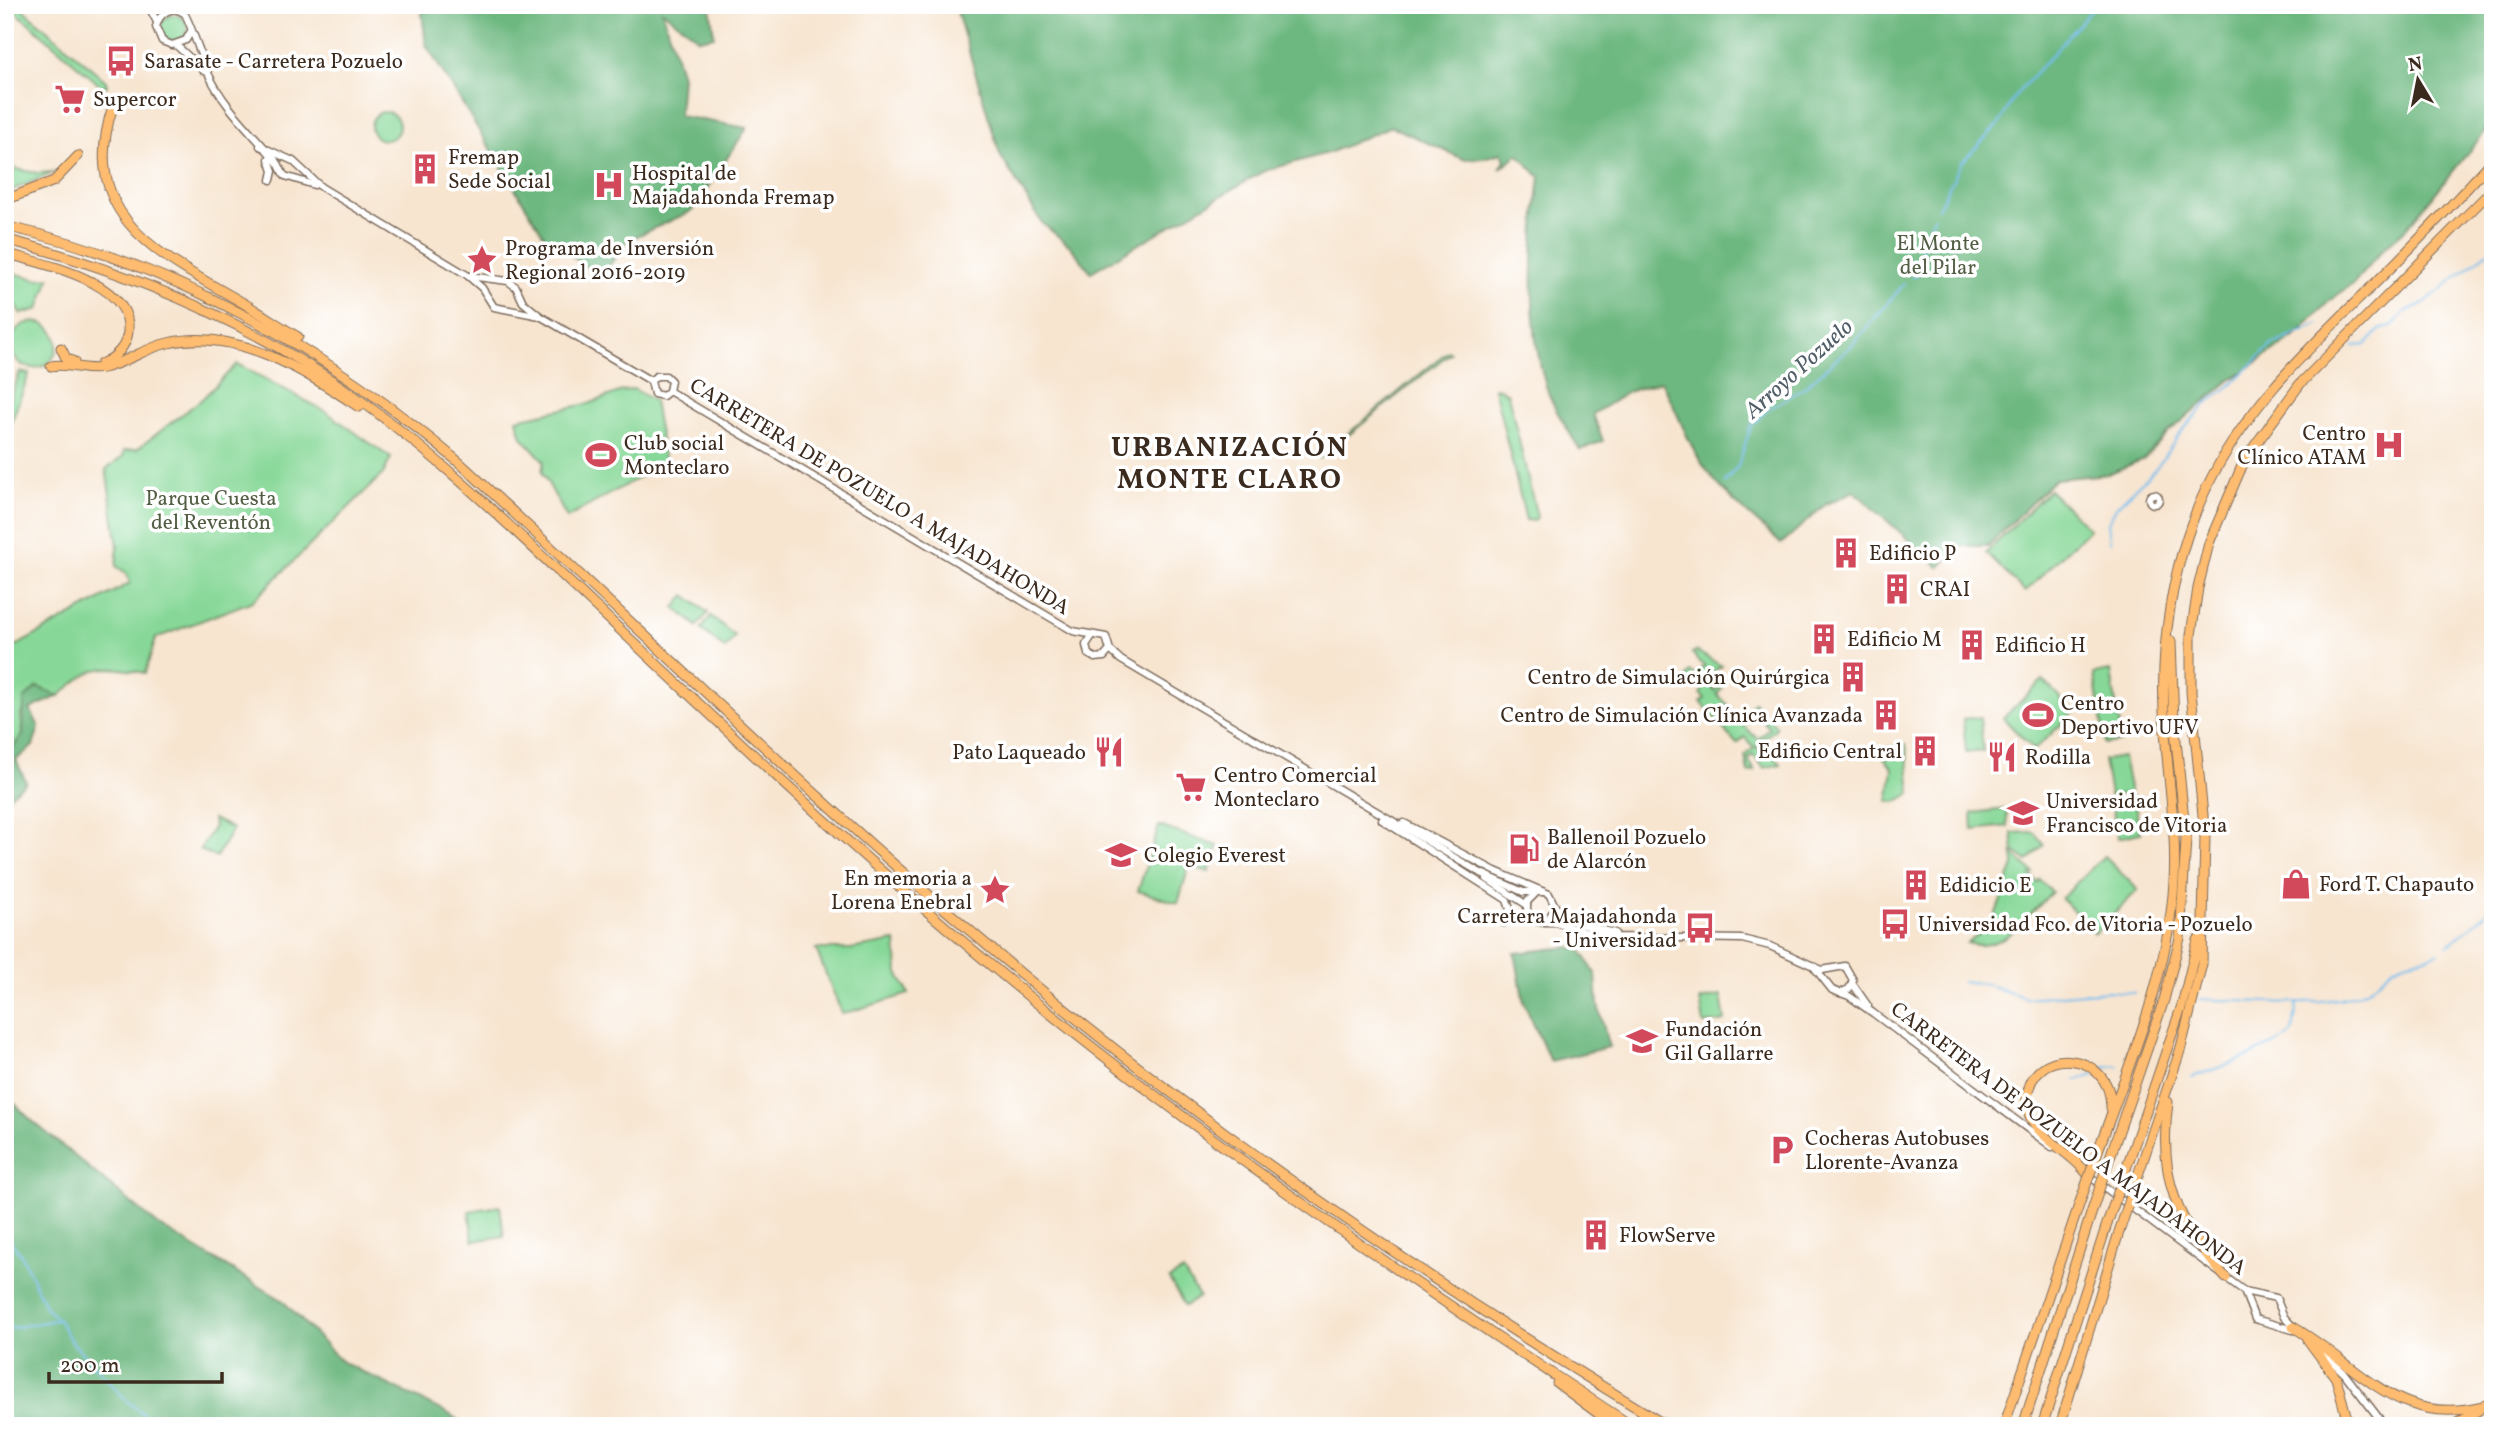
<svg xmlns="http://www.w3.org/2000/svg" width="2498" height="1431" viewBox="0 0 2498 1431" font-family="Vollkorn,serif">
  <rect width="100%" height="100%" fill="#fff"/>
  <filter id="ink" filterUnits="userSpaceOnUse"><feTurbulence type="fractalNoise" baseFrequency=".0143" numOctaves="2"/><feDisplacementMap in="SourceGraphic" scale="14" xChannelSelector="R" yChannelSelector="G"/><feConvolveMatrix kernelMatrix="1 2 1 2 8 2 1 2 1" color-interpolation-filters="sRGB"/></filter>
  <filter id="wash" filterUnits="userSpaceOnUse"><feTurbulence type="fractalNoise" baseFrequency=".00686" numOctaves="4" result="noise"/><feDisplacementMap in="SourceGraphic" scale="28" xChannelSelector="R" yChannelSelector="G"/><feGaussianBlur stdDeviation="1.57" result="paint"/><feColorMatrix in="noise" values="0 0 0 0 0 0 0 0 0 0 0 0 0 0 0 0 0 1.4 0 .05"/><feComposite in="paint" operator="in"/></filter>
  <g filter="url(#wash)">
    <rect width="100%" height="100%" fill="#f7e5d0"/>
    <!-- green -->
    <g fill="#87d898" stroke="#61815b" stroke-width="2">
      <polygon points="8,5 18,5 106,81 107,86 102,87"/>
      <circle cx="174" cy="28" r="13"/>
      <circle cx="385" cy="126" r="14"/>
      <polygon points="5,167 37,173 55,172 5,193"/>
      <polygon points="5,271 37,279 50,278 39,309 21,314 12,301 5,299"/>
      <circle cx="34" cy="345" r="23"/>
      <polygon points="1448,351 1450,353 1319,459 1320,457"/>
      <path d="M237 364 325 411 391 458 383 474 253 601 156 638 145 673C98 665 96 664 59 696L37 687 21 715 23 735 5 756V652L130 583 126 573 116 566 118 546 106 469 123 457 124 451 137 449 202 399Z"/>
      <polygon points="20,372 29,374 5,439 5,413"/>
      <polygon points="1494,388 1498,388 1508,394 1537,517 1535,521 1526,520"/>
      <polygon points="634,389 654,401 665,463 567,518 542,472 544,461 522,437 517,419 591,403 619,392"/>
      <polygon points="2049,490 2089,529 2025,592 1986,553"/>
      <polygon points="685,595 708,613 697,626 675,608"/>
      <polygon points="711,616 735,636 725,649 701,629"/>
      <polygon points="1696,651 1722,666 1705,677 1714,691 1720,686 1722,689 1717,694 1731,708 1717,721 1701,702 1705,699 1700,694 1703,689 1695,681 1688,688 1683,683 1690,672 1695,675 1704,666 1692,653"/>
      <polygon points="2111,671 2116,705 2099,708 2094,674"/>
      <polygon points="2043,680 2074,712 2034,750 2003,718"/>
      <polygon points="1754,702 1761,710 1743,726 1758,739 1769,728 1763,721 1768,717 1777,727 1756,746 1762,753 1769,750 1781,764 1764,768 1753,755 1748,759 1755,771 1748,772 1745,756 1754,748 1745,737 1737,744 1721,726 1733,715 1740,722 1751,713 1748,708"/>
      <polygon points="2117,707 2122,741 2105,744 2100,710"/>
      <polygon points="1980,717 1983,751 1966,753 1963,719"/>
      <polygon points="1906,744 1911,793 1896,802 1888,802 1893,769 1881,754 1882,749"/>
      <polygon points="2123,757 2130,793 2110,796 2104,760"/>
      <polygon points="2134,797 2140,833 2118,838 2111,801"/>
      <polygon points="2006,809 2008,826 1973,830 1972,813"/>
      <polygon points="213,819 233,829 216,857 200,850 214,826"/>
      <polygon points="1159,826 1218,846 1209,872 1189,866 1178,903 1138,891"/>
      <polygon points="2034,832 2044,845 2028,861 2014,851 2012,833"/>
      <path d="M2013 853 2033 873 2030 875 2037 883 2040 880 2052 892C2029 914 2003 955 1967 943L1991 926 2014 865Z"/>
      <polygon points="2104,856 2138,890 2095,933 2061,898"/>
      <polygon points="896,941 898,973 909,994 842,1014 816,949 851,949"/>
      <polygon points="1721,996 1725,1021 1704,1024 1700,1000"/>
      <polygon points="500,1206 504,1236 473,1241 469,1211"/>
      <polygon points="1183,1271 1199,1297 1185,1306 1169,1279"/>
    </g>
    <!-- forest -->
    <g fill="#6db880" stroke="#54714f" stroke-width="2">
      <polygon points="421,5 710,5 714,36 699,39 662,11 682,76 679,116 747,128 692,211 628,240 601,277 545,237 426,45"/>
      <path d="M955 5H2493V122L2407 228 2382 250 2354 283 2329 301 2296 336 2229 381 2169 432 2144 459 2108 474 2055 479 1988 546H1961L1939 567 1854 491 1826 504 1781 544C1757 521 1727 498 1708 472 1687 444 1678 411 1661 381L1628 392 1593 414 1603 441 1580 450C1569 431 1554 411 1547 389 1526 328 1532 240 1540 177L1518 154 1500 169 1505 160 1501 153 1484 158 1463 159 1391 126 1331 152 1264 171 1091 272 1070 246 1042 223 1000 155Z"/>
      <polygon points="37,687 59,696 30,709 39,727 33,746 16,760 26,782 5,800 5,756 23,735 24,699"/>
      <polygon points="1568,947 1580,948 1596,975 1598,1005 1609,1047 1550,1061 1524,1003 1515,953"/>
      <polygon points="5,1094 30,1119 159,1226 282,1300 342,1362 451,1415 466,1426 5,1426"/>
    </g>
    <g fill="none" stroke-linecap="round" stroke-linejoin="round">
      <!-- stream -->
      <g stroke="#77beef" stroke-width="2">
        <polyline points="1938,208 1962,162 1999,124 2015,96 2096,5"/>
        <polyline points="1912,276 1919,273 1923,240 1934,217"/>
        <polyline points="2354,346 2366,345 2380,330 2393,325 2405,312 2424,303 2493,248"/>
        <polyline points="1725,482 1738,466 1751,426 1767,410 1803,388 1851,346 1904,284"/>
        <polyline points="2110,542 2108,522 2117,506 2156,468 2182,431 2208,402 2229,387 2272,345 2319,324"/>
        <polyline points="2447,946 2480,919 2493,904"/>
        <polyline points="1962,981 1986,984 2026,998 2108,991 2134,993"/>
        <path d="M2200 999C2243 1001 2328 1009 2365 991 2378 985 2385 971 2398 965 2411 958 2426 960 2439 952"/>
        <polyline points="2100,1069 2105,1066 2119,1067"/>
        <polyline points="2192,1077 2238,1061 2289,1037 2293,1032 2297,1002"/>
        <polyline points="2076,1080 2095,1075"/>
        <polyline points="5,1233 22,1256 46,1308 59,1321 71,1341 127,1401 158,1426"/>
        <polyline points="5,1329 56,1320"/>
      </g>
    </g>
  </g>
  <g filter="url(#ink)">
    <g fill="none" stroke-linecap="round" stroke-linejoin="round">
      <!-- minor casing -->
      <g stroke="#7d6b5c" stroke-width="9">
        <g id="minor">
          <polyline points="148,5 157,22"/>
          <path d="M191 31 186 40 172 45 162 41 156 27C159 14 171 4 184 13 188 16 203 62 208 73 224 108 253 133 277 162 281 167 281 172 285 176L314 185"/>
          <polyline points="176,45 204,71"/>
          <polyline points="260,146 293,161 321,187 467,275 482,288 494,307 540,316"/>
          <polyline points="269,159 273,171 271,180"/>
          <polyline points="469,276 508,281 516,287 523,302 540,316 651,381"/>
          <polyline points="651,381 656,376 666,376 671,381 669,391"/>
          <polyline points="651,381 654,394 663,396 669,391"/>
          <polyline points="669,391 1073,631 1106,637 1110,650 1104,657 1095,658 1088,654 1086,645 1092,636"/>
          <circle cx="2154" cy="499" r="5"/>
          <polyline points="1110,650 1121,660 1479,872 1523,892 1543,892"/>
          <polyline points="1382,820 1507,900 1510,909 1504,923"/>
          <polyline points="1404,823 1495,871 1549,894 1556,908 1546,921"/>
          <polyline points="1487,879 1527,905"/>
          <polyline points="1535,894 1527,902 1527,911 1539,922 1555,922 1589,933 1618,937 1742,939 1770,946 1822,970 1845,966 1853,980 1849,989 1840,993"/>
          <polyline points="1556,908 1580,924 1615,933"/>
          <polyline points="1813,966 1832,990 1849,996 1873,1013 2052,1147"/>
          <polyline points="1852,983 1868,1006"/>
          <polyline points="2088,1175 2244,1291 2276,1298 2284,1317 2296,1330"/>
          <polyline points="2244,1291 2255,1319 2293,1330"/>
          <polyline points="2318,1348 2344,1373 2385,1426"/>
        </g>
      </g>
      <!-- highway casing -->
      <g stroke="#7d6b5c" stroke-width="11">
        <g id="highway">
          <path d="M113 106C77 216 158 254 238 300 259 312 278 325 298 337"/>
          <polyline points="5,200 54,181 78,156"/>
          <path d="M5 226C176 264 330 352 461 464 646 634 825 811 1018 971 1222 1141 1440 1289 1667 1426"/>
          <path d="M5 239C123 270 239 317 340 386 432 449 513 529 594 605 711 715 826 825 948 929 1163 1113 1395 1272 1632 1426"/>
          <path d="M5 253C42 264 133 281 128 332 126 347 115 358 101 364"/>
          <polyline points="61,348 66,358 74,362"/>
          <path d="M51 366C69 362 85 372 103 368 126 363 145 348 168 343 236 327 303 370 359 407"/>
          <path d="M2168 1102C2158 1177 2176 1222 2226 1278"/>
          <path d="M2098 1151C2129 1064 2169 975 2174 881 2177 831 2168 780 2165 730 2159 649 2171 563 2206 489 2243 411 2304 353 2364 294 2409 251 2451 206 2493 160"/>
          <polyline points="2109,1160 2164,1000 2180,938 2186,839 2174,721 2171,641"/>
          <polyline points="2125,1172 2182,1005 2198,940"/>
          <path d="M2088 1175C2071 1149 2024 1135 2027 1098 2032 1043 2112 1050 2111 1108"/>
          <polyline points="2135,1184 2180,1051 2202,964 2205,836 2191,692 2191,635 2198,588 2209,543 2245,459 2300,384 2493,189"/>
          <path d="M2293 1327C2363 1367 2399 1431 2490 1404"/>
          <polyline points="2308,1340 2336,1378 2349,1426"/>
          <polyline points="1557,1383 1615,1426"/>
          <polyline points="2004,1426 2080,1202"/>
          <polyline points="2023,1426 2092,1211"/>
          <polyline points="2042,1426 2107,1224"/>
          <polyline points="2060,1426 2119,1232"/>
          <polyline points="2452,1426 2479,1410"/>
          <polyline points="2481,1426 2493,1419"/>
        </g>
      </g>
      <!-- minor -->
      <use href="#minor" stroke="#fff" stroke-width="6"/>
      <!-- highway -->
      <use href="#highway" stroke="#febc70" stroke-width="9"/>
      <!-- highway-bridge casing -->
      <g stroke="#7d6b5c" stroke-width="11" stroke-linecap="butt">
        <g id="highway-bridge">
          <polyline points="2080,1202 2098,1151"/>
          <polyline points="2092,1211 2109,1160"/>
          <polyline points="2107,1224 2125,1172"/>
          <polyline points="2119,1232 2135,1184"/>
        </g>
      </g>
      <!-- highway-bridge -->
      <use href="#highway-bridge" stroke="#febc70" stroke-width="9"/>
    </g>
  </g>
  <!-- icons -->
  <defs>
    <g id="bus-bare" transform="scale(2.415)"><path d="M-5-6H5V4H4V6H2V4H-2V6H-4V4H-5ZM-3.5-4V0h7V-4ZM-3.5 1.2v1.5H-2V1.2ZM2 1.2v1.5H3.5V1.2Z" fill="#d1495b" stroke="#fff" stroke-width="2.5" paint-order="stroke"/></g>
    <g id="supermarket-bare" transform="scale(2.415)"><path d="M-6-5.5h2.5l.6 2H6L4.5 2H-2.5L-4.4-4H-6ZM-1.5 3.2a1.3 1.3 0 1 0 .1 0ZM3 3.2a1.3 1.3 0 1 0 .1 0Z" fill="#d1495b" stroke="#fff" stroke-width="2.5" paint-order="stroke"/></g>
    <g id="building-bare" transform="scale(2.415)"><path d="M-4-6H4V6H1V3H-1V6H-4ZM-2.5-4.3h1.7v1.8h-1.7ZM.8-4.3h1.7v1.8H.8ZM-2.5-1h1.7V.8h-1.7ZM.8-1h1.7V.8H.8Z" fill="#d1495b" stroke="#fff" stroke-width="2.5" paint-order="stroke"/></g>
    <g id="hospital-bare" transform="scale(2.415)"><path d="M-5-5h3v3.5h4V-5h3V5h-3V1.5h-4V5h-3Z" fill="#d1495b" stroke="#fff" stroke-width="2.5" paint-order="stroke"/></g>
    <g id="sight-bare" transform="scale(2.415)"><path d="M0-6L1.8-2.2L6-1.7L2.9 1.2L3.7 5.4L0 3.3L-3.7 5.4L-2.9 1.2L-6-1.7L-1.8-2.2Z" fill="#d1495b" stroke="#fff" stroke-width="2.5" paint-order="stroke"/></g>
    <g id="stadium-bare" transform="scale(2.415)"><path d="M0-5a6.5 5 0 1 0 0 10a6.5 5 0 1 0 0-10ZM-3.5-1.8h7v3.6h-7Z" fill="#d1495b" stroke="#fff" stroke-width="2.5" paint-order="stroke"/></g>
    <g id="restaurant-bare" transform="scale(2.415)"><path d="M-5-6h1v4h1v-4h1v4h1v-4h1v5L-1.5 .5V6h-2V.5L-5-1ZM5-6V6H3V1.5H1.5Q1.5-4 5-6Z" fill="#d1495b" stroke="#fff" stroke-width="2.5" paint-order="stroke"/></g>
    <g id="university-bare" transform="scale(2.415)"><path d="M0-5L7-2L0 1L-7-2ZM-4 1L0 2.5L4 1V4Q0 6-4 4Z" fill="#d1495b" stroke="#fff" stroke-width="2.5" paint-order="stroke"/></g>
    <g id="fuel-bare" transform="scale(2.415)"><path d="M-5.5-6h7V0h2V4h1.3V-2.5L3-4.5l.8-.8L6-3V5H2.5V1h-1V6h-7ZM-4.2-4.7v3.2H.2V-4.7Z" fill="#d1495b" stroke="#fff" stroke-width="2.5" paint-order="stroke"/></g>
    <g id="school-bare" transform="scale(2.415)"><path d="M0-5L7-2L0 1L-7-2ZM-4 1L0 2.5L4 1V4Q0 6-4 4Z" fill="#d1495b" stroke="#fff" stroke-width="2.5" paint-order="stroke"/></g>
    <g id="shop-bare" transform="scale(2.415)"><path d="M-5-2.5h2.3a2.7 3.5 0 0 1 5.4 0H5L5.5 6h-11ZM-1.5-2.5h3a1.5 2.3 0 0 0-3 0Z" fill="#d1495b" stroke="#fff" stroke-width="2.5" paint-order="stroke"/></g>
    <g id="parking-bare" transform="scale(2.415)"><path d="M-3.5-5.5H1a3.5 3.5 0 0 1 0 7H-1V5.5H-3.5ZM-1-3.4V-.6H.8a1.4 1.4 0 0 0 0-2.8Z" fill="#d1495b" stroke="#fff" stroke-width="2.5" paint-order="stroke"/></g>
  </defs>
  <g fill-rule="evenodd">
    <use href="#bus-bare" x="121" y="61"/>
    <use href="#supermarket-bare" x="70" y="99"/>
    <use href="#building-bare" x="425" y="169"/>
    <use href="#hospital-bare" x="609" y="185"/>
    <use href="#sight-bare" x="482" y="260"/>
    <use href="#hospital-bare" x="2389" y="445"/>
    <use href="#stadium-bare" x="601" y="455"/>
    <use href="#building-bare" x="1846" y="553"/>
    <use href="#building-bare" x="1897" y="589"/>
    <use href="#building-bare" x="1824" y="639"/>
    <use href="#building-bare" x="1972" y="645"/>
    <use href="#building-bare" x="1853" y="677"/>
    <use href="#building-bare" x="1886" y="715"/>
    <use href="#stadium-bare" x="2038" y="715"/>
    <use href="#building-bare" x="1925" y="751"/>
    <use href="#restaurant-bare" x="1109" y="752"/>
    <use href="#restaurant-bare" x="2002" y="757"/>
    <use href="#supermarket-bare" x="1191" y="787"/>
    <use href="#university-bare" x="2023" y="813"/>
    <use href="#fuel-bare" x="1524" y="849"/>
    <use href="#school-bare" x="1121" y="855"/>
    <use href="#shop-bare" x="2296" y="884"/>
    <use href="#building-bare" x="1916" y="885"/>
    <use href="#sight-bare" x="995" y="890"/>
    <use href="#bus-bare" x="1895" y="924"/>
    <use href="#bus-bare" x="1700" y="928"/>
    <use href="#school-bare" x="1642" y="1041"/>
    <use href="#parking-bare" x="1782" y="1150"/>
    <use href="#building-bare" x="1596" y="1235"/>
  </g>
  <g text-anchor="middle" stroke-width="7" stroke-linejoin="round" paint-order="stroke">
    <!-- poi labels -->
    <g font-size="21" fill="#3b2a1e" stroke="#fff" text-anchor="start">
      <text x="144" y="68">Sarasate - Carretera Pozuelo</text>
      <text x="93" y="106">Supercor</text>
      <text x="448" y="164">Fremap<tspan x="448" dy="24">Sede Social</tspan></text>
      <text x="632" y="180">Hospital de<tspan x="632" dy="24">Majadahonda Fremap</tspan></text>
      <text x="505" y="255">Programa de Inversión<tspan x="505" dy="24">Regional 2016-2019</tspan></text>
      <text x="2366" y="440" text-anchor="end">Centro<tspan x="2366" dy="24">Clínico ATAM</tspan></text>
      <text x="624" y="450">Club social<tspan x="624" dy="24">Monteclaro</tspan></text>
      <text x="1869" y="560">Edificio P</text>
      <text x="1920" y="596">CRAI</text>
      <text x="1847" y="646">Edificio M</text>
      <text x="1995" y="652">Edificio H</text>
      <text x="1830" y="684" text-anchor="end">Centro de Simulación Quirúrgica</text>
      <text x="2061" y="710">Centro<tspan x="2061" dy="24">Deportivo UFV</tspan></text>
      <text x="1863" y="722" text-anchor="end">Centro de Simulación Clínica Avanzada</text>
      <text x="1902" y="758" text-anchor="end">Edificio Central</text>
      <text x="1086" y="759" text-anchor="end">Pato Laqueado</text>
      <text x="2025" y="764">Rodilla</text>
      <text x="1214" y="782">Centro Comercial<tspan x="1214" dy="24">Monteclaro</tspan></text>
      <text x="2046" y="808">Universidad<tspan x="2046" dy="24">Francisco de Vitoria</tspan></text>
      <text x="1547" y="844">Ballenoil Pozuelo<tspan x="1547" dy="24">de Alarcón</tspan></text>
      <text x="1144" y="862">Colegio Everest</text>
      <text x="972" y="885" text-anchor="end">En memoria a<tspan x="972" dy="24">Lorena Enebral</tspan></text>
      <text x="2319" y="891">Ford T. Chapauto</text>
      <text x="1939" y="892">Edidicio E</text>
      <text x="1677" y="923" text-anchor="end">Carretera Majadahonda<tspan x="1677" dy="24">- Universidad</tspan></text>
      <text x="1918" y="931">Universidad Fco. de Vitoria - Pozuelo</text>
      <text x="1665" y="1036">Fundación<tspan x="1665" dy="24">Gil Gallarre</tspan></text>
      <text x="1805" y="1145">Cocheras Autobuses<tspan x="1805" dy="24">Llorente-Avanza</tspan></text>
      <text x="1619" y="1242">FlowServe</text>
    </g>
    <!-- park labels -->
    <g font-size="21" fill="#525e43" stroke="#fff">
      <text x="1938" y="250">El Monte<tspan x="1938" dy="24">del Pilar</tspan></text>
      <text x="211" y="505">Parque Cuesta<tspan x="211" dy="24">del Reventón</tspan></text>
    </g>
    <!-- street labels -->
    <g font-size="21" fill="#3b2a1e" stroke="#fff">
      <text transform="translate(880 496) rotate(31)" y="7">CARRETERA DE POZUELO A MAJADAHONDA</text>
      <text transform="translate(2069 1138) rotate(37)" y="7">CARRETERA DE POZUELO A MAJADAHONDA</text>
    </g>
    <!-- water labels -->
    <g font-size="23" font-style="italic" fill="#505e67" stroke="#fff">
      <text transform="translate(1798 368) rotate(-42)" y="8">Arroyo Pozuelo</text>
    </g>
    <!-- district labels -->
    <g font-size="28" font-weight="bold" letter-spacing="2" fill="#3b2a1e" stroke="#fff">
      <text x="1230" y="456">URBANIZACIÓN<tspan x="1230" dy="32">MONTE CLARO</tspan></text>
    </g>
  </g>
  <!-- margin -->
  <rect width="2498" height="1431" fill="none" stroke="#fff" stroke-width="28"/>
  <!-- north arrow -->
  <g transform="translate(2418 80) rotate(350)" stroke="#ffffff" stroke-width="5" paint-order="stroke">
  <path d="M0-5L12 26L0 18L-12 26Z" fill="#3b2a1e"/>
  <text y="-10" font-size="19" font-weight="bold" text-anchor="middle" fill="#3b2a1e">N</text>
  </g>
  <!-- scale -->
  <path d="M49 1372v10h173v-10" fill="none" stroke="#3b2a1e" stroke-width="3.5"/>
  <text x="60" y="1372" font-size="21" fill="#3b2a1e" stroke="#ffffff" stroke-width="5" paint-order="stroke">200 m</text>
</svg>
